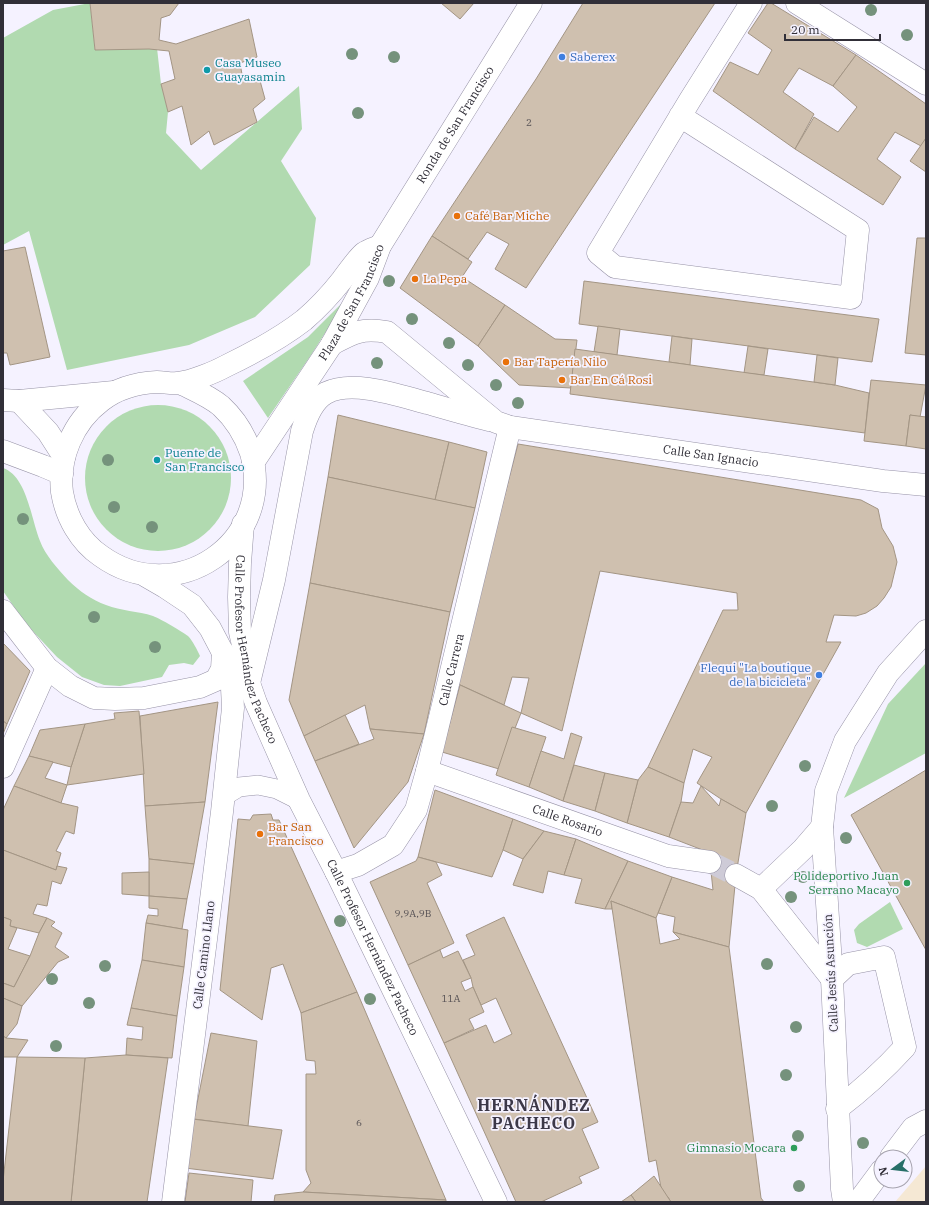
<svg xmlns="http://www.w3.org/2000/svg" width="929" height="1205" viewBox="0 0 929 1205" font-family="'IBM Plex Serif',serif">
  <rect width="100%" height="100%" fill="#f5f2ff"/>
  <!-- education -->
  <polygon fill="#f5e8d4" points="926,1166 926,1202 895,1202"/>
  <!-- green -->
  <g fill="#b1dab0">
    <polygon points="90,3 95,50 157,48 161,84 168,112 166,133 201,170 299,86 302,129 281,161 316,218 310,265 255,317 189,345 67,370 29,231 3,245 3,38 53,10"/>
    <polygon points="348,297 311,355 268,418 243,381 308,337"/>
    <circle cx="158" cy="478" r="73"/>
    <path d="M3 468C27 476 31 519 40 541 45 555 58 569 68 580 79 591 92 600 106 605 121 611 138 611 153 616 161 619 181 631 188 636 193 641 197 650 200 656L193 665 184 663 169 665 162 677 120 686 104 685 82 677 57 657 26 624 3 591Z"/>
    <polygon points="926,663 926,753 844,798 888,704"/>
    <polygon points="890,902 903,929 867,947 857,943 854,930 859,924"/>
  </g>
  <!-- building -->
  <g fill="#cfc0af" stroke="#a39584">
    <polygon points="90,3 179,3 170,15 161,18 159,40 176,44 249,19 257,57 240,63 243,80 259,77 265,99 253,109 257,122 214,145 209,131 191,145 182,106 168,112 161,84 175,79 169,51 149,49 95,50"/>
    <polygon points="441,3 474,3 460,19"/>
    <polygon points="583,3 715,3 526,288 495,269 509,244 487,232 468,259 432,236 536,79"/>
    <polygon points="768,3 771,3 856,55 833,86 799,68 783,92 814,114 795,149 713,91 730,62 758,75 772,50 748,33"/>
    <polygon points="856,55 926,104 926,138 921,146 895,132 877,159 901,177 883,205 795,149 814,117 838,132 857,107 833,86"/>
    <polygon points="926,138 926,172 910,161"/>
    <polygon points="432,236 472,262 462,277 505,305 478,346 400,288"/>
    <polygon points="917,238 926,238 926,355 905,353"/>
    <polygon points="25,247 50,357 10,365 7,353 3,353 3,251"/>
    <polygon points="584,281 879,319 872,362 579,324"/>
    <polygon points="505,305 555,339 577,340 571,388 519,385 478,346"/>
    <polygon points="598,326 620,329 617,355 594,352"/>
    <polygon points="672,336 692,339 690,365 669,362"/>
    <polygon points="748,346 768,349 764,375 744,373"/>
    <polygon points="575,349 835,385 869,393 865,433 570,394"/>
    <polygon points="817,355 838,358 835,385 814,382"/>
    <polygon points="871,380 926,385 920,417 910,415 906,446 864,441"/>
    <polygon points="338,415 449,442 435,500 328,477"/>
    <polygon points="910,415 926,417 926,449 906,446"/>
    <polygon points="449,442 487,452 475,508 435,500"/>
    <polygon points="518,444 861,500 878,509 882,528 893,546 897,562 891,587 884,598 877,606 866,613 856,616 834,615 826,642 841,642 746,813 721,799 697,783 712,757 693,749 684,783 648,767 723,610 738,610 737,593 600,571 562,731 521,713 529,678 512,677 504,705 456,683"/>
    <polygon points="328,477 475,508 450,612 310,583"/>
    <polygon points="310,583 450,612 424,734 370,729 365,705 304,736 289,700"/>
    <polygon points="3,643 30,671 7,724 3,721"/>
    <polygon points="460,685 521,713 499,769 442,752"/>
    <polygon points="218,702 205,802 145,806 140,716"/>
    <polygon points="139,711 144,774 67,785 71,767 85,724 115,719 114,713"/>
    <polygon points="345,715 359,744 315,761 304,736"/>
    <polygon points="3,721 7,724 3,734"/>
    <polygon points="85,724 71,767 29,756 40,730"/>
    <polygon points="512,727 546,737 529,787 496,775"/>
    <polygon points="370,729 424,734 408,782 354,848 315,761 374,739"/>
    <polygon points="571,733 582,737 563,801 529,787 541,751 564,759"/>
    <polygon points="29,756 53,762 45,778 67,785 61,803 14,786"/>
    <polygon points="574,765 605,773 595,811 563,801"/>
    <polygon points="648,767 684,783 681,802 669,837 627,823 638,780"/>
    <polygon points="926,770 926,950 851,815"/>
    <polygon points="605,773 638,780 627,823 595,811"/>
    <polygon points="14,786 61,803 78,807 74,834 66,831 56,851 61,853 56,870 3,850 3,810"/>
    <polygon points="701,786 719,806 721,799 746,813 736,875 729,947 673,932 675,917 658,913 672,877 713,890 710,862 713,854 669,837 681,802 693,803"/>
    <polygon points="435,790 513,819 503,850 492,877 418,857"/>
    <polygon points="205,802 194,864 149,859 145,806"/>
    <polygon points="271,814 273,820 279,820 357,992 301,1013 283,964 271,968 262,1020 220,990 238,819 250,820 253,815"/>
    <polygon points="513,819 544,831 523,859 503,850"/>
    <polygon points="544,831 576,839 564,875 548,871 543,893 513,885 523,859"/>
    <polygon points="576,839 628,861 605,909 575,903 582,879 564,875"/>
    <polygon points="3,850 56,870 57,866 67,868 61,884 52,881 47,906 37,904 33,914 47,918 39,933 10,926 11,920 3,917"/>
    <polygon points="418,857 436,862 442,875 427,883 454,943 408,965 370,882 416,861"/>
    <polygon points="149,859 194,864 187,899 149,896"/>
    <polygon points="628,861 672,877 656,918 611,901 612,909 605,909"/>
    <polygon points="149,872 149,896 122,894 122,873"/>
    <polygon points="149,896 187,899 182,929 146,923 148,915 158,916 158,909 149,908"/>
    <polygon points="611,901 656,918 660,944 680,939 673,932 729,947 761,1198 764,1202 671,1202 668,1197 663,1199 656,1160 649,1162"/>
    <polygon points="3,917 11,920 10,926 17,928 8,949 30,956 14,987 3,983"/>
    <polygon points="504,917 598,1122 582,1129 599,1168 579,1177 582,1183 541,1202 516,1202 444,1043 486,1025 494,1043 512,1034 496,998 481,1005 473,987 471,978 463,960 475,955 466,935"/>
    <polygon points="47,918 55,922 51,926 62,933 55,947 69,957 58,962 22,1006 3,998 3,983 14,987 30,956 39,933"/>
    <polygon points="146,923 188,930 184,967 142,960"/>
    <polygon points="440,950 443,958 458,951 471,978 461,982 465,991 473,987 484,1012 469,1019 474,1029 444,1043 408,965"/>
    <polygon points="142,960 184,967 177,1016 131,1008"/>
    <polygon points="357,992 446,1200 303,1192 311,1183 306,1170 306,1074 316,1074 315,1061 306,1060 301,1013"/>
    <polygon points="3,998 22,1006 17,1024 6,1038 3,1036"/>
    <polygon points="131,1008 177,1016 172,1058 126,1055 127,1038 142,1040 143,1027 127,1025"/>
    <polygon points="211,1033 257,1041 248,1126 194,1119"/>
    <polygon points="3,1036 6,1038 28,1040 17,1057 3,1057"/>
    <polygon points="126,1055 168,1058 147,1202 71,1202 85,1058"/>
    <polygon points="17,1057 85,1058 71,1202 3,1202 3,1181"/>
    <polygon points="184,1118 282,1130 273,1179 177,1167"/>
    <polygon points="189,1173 253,1180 251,1202 185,1202"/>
    <polygon points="654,1176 671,1202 636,1202 631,1195"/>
    <polygon points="303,1192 446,1200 446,1202 274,1202 275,1195"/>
    <polygon points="631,1195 636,1202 621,1202"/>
  </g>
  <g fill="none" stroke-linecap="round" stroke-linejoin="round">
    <!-- minor-tunnel -->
    <polyline stroke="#cecbd7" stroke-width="22" stroke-dasharray="22 11" stroke-linecap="butt" points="710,862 736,875"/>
    <!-- service casing -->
    <g stroke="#9793a7" stroke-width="20">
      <polyline id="service" points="224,796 239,787 258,785 277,789 299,800"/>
    </g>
    <!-- pedestrian casing -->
    <g stroke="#9793a7" stroke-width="23">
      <polyline id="pedestrian" points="3,767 47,668"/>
    </g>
    <!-- minor casing -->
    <g stroke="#9793a7" stroke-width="23">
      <g id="minor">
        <polyline points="797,3 926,84"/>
        <polyline points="680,116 858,230 851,298 615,267 598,253 690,100 751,3"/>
        <path id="s1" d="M332 344C354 332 362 328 387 332L496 422 510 427 883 481 926 485"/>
        <polyline points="3,451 43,466 62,474"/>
        <polyline points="3,611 47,668 70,686 94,698 115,699 144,698 200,687 216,680 222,669 223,652"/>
        <path d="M249 683 274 580 302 431C306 418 313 400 326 393 353 379 400 396 427 403 448 409 468 415 489 420"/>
        <path id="s2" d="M427 771 668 856 710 862"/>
        <path id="s3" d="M336 872 358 865 393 845 416 810 427 771 510 427"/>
        <polyline points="736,875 761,889 803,849 822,827"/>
        <polyline points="761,889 832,979"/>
        <path d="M832 979 848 964 884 957 905 1047C884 1070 862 1090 837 1109"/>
        <polyline points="891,1157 913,1128 926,1121"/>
        <polyline points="844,1202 842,1189 832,979 822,827 826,791 845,741 888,673 926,631"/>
        <polyline points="858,1202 881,1171"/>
      </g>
    </g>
    <!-- secondary casing -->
    <g stroke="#9793a7" stroke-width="23">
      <g id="secondary">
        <path d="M180 383C194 390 209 396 221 406 235 419 245 435 251 453 276 542 176 610 101 556 80 542 66 517 62 492 58 458 73 422 101 401 116 389 137 383 157 382 164 382 171 384 178 383 191 382 215 372 226 366 253 353 281 338 304 320 318 308 331 294 342 280 349 271 356 260 364 253 368 250 375 248 380 246"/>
        <polyline points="3,400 19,401 114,392"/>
        <polyline points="19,401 48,432 64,457"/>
        <path id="s4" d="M253 463 332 344 368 278 380 246 531 3"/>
        <path id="s5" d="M243 524 240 563 239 597 240 632 246 658 249 683 256 703 299 800 336 872 496 1202"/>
        <polyline points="146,576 165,587 192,605 210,628 231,668 233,708 222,812 173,1202"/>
      </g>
    </g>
    <!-- service -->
    <use href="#service" stroke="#fff" stroke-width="19"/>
    <!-- pedestrian -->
    <use href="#pedestrian" stroke="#fff" stroke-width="22"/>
    <!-- minor -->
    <use href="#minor" stroke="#fff" stroke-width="22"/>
    <!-- secondary -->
    <use href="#secondary" stroke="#fff" stroke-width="22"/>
  </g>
  <!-- trees -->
  <g fill="#75927c">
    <circle cx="871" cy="10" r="6"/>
    <circle cx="907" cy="35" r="6"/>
    <circle cx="352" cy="54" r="6"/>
    <circle cx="394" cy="57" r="6"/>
    <circle cx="358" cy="113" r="6"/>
    <circle cx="389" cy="281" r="6"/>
    <circle cx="412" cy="319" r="6"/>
    <circle cx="449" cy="343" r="6"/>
    <circle cx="377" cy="363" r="6"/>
    <circle cx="468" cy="365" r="6"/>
    <circle cx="496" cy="385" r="6"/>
    <circle cx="518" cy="403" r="6"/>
    <circle cx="108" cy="460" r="6"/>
    <circle cx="114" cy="507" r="6"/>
    <circle cx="23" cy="519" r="6"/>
    <circle cx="152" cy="527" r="6"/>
    <circle cx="94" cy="617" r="6"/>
    <circle cx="155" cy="647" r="6"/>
    <circle cx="805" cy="766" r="6"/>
    <circle cx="772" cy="806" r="6"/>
    <circle cx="846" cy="838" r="6"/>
    <circle cx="803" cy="877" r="6"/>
    <circle cx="791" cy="897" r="6"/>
    <circle cx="340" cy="921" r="6"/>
    <circle cx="767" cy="964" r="6"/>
    <circle cx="105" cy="966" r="6"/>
    <circle cx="52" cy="979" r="6"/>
    <circle cx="370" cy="999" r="6"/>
    <circle cx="89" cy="1003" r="6"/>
    <circle cx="796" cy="1027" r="6"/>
    <circle cx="56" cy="1046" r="6"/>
    <circle cx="786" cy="1075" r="6"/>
    <circle cx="798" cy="1136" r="6"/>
    <circle cx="863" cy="1143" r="6"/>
    <circle cx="799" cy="1186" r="6"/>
  </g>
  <!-- markers -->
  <g fill="#3f7fe0" stroke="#f5f2ff" stroke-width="1.5">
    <circle cx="562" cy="57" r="4"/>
    <circle cx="819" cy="675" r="4"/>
  </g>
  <g fill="#0f9aa8" stroke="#f5f2ff" stroke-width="1.5">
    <circle cx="207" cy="70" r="4"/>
    <circle cx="157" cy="460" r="4"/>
  </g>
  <g fill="#e8710a" stroke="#f5f2ff" stroke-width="1.5">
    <circle cx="457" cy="216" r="4"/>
    <circle cx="415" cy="279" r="4"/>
    <circle cx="506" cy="362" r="4"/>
    <circle cx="562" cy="380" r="4"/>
    <circle cx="260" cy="834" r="4"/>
  </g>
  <g fill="#2e9e5b" stroke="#f5f2ff" stroke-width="1.5">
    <circle cx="907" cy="883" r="4"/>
    <circle cx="794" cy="1148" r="4"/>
  </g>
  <g text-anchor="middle" stroke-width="3.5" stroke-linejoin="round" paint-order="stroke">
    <!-- number labels -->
    <g font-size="10" fill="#585356">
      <text x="529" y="126">2</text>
      <text x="413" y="917">9,9A,9B</text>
      <text x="451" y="1002">11A</text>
      <text x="359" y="1126">6</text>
    </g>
    <!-- shop labels -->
    <g font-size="12" fill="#366cbe" stroke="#f5f2ff" text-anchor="start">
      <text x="570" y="61">Saberex</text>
      <text x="811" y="672" text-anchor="end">Flequi "La boutique<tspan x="811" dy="14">de la bicicleta"</tspan></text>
    </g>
    <!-- culture labels -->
    <g font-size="12" fill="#0d838f" stroke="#f5f2ff" text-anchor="start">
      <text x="215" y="67">Casa Museo<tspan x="215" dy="14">Guayasamin</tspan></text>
      <text x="165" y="457">Puente de<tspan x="165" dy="14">San Francisco</tspan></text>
    </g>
    <!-- street labels -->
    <g font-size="12" fill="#312f38" stroke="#f5f2ff">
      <text dy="4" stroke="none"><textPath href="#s4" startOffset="395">Ronda de San Francisco</textPath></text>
      <text dy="4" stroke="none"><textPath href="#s4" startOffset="189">Plaza de San Francisco</textPath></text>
      <text dy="4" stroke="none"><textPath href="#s1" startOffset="417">Calle San Ignacio</textPath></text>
      <text dy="4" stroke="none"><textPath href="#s5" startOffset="128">Calle Profesor Hernández Pacheco</textPath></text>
      <text dy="4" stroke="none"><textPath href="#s3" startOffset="250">Calle Carrera</textPath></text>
      <text dy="4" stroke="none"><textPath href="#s2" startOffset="149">Calle Rosario</textPath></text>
      <text dy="4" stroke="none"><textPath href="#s5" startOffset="452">Calle Profesor Hernández Pacheco</textPath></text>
      <text transform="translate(204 955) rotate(-83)" y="4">Calle Camino Llano</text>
      <text transform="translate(831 973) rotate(-93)" y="4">Calle Jesús Asunción</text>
    </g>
    <!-- food labels -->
    <g font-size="12" fill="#c56008" stroke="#f5f2ff" text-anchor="start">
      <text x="465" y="220">Café Bar Miche</text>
      <text x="423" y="283">La Pepa</text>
      <text x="514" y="366">Bar Tapería Nilo</text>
      <text x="570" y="384">Bar En Cá Rosi</text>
      <text x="268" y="831">Bar San<tspan x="268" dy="14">Francisco</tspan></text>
    </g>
    <!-- leisure labels -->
    <g font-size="12" fill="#27864d" stroke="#f5f2ff" text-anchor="end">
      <text x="899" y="880">Polideportivo Juan<tspan x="899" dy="14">Serrano Macayo</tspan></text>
      <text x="786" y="1152">Gimnasio Mocara</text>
    </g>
    <!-- district labels -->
    <g font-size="16" font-weight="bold" letter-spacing="1" fill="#3c3848" stroke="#f5f2ff">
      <text x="534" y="1111">HERNÁNDEZ<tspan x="534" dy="18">PACHECO</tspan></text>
    </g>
  </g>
  <!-- border -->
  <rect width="929" height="1205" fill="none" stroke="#312f38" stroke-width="8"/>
  <!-- north arrow -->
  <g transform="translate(893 1169) rotate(255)"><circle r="19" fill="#f5f2ff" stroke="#a7a4af"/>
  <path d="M0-3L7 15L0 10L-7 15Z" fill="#276f68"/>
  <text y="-6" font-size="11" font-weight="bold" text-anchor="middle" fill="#312f38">N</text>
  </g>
  <!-- scale -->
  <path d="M785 34v6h95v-6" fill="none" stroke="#312f38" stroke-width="2"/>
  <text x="791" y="34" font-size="12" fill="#312f38" stroke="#f5f2ff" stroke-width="3" paint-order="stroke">20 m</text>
</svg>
